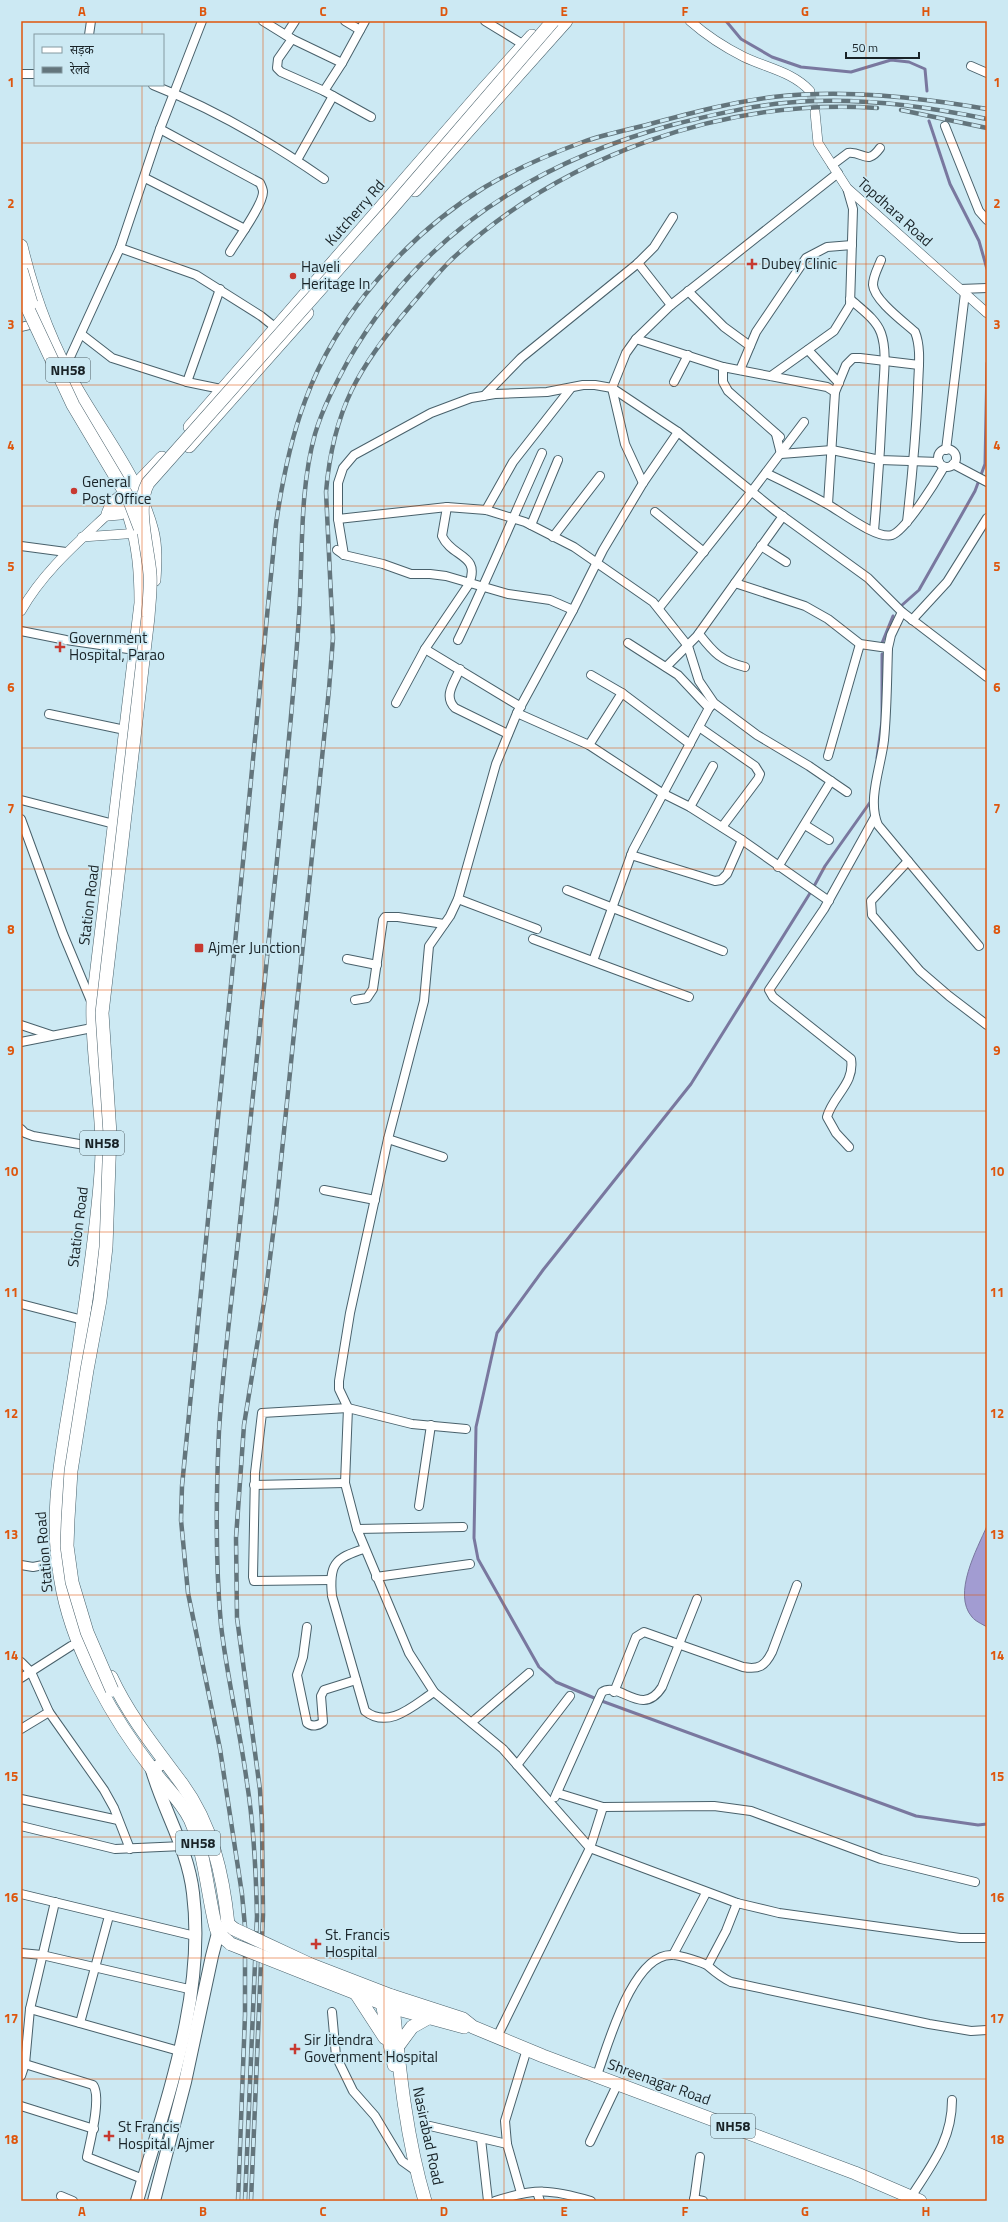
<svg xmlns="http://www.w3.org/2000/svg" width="1008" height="2222" viewBox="0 0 1008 2222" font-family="'Titillium Web','Noto Sans Devanagari',sans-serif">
  <rect width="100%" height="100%" fill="#cce9f3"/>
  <!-- water -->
  <path fill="#a29cd2" stroke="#79789f" d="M987 1526V1627C982 1624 975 1621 972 1617 952 1594 977 1549 987 1526Z"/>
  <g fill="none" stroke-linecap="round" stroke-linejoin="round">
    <!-- stream -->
    <g stroke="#79789f" stroke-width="3">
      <polyline points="726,21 741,39 772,57 801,67 851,72 891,60 909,62 925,69 927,91"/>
      <polyline points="929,121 950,184 979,241 987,269"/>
      <polyline points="901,606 919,590 975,491 985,464 987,363"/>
      <polyline points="882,643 893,616"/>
      <polyline points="877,758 882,721 882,654"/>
      <polyline points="871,801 825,866 812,890 691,1084 543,1270 497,1333 476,1427 474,1538 478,1559 539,1667 556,1682 599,1700 916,1816 978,1825 987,1824"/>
    </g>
    <!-- tertiary-tunnel -->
    <polyline stroke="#a8c1ca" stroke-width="9" stroke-dasharray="9 4.5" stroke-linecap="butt" points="810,91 815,112"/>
    <!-- minor casing -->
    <g stroke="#49616b" stroke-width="10">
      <g id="minor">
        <polyline points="263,21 292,39 342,63 324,91"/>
        <polyline points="345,21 360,30"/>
        <polyline points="485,21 524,45"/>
        <polyline points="89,35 91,21"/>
        <polyline points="286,35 295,21"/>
        <polyline points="292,39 278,59 277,68 281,72 324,91 371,117"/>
        <polyline points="342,63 365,21"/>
        <polyline points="971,66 987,73"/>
        <polyline points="21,74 35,74"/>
        <path d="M153 85C214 109 271 142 324 179"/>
        <polyline points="945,126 979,211 987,220"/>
        <path d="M160 129 260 183C261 185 263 189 263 192 263 205 237 240 230 252"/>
        <polyline points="297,160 333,96"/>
        <path d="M832 165 848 153C863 151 867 166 880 148"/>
        <polyline points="145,178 245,229"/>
        <polyline points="120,248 196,275 261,316 276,328"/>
        <path d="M881 260C878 268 873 276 873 285 874 300 904 322 915 332 922 349 918 372 918 390 916 434 912 478 907 522"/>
        <polyline points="638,263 671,305"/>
        <polyline points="960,289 987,288"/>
        <polyline points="688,291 724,327 750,346"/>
        <path d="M850 299C861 309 876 319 881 333 887 350 884 373 883 391 881 438 878 484 874 531"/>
        <polyline points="21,327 38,323"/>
        <polyline points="81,334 112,358 187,382 221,389"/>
        <polyline points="636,339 723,367 827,387 835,392"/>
        <polyline points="808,350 839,383"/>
        <polyline points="66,366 120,248 160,129 202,21"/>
        <polyline points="723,367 723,382 728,391 780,437"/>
        <polyline points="740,370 756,332 806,258 827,247 852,245"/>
        <polyline points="771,376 834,331 850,305 853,209 847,188"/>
        <polyline points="187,382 220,289"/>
        <polyline points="674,382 688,355"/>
        <polyline points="484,396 521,358 637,264 654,247 673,217"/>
        <polyline points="678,432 643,483 603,550 573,610 517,713 496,764 458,899 450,916 429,946 424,1001 388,1139 350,1313 339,1381 339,1389 348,1408 345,1483 357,1529 409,1653 434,1692 503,1749 590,1848 737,1903 779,1913 960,1938 987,1938"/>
        <polyline points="776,434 781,454 832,450 880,460 939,462"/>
        <circle cx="947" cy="458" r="9"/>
        <polyline points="946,450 965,293"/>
        <polyline points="953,464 987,482"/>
        <path d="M766 473C787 483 807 493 827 504 840 511 877 540 892 535 906 530 936 481 944 467"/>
        <polyline points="643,483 625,444 612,388 626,353 636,339 671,305 838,173"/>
        <polyline points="828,504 835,392 846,365 853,358 860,358 919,365"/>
        <polyline points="486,510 513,462 571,388"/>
        <polyline points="655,512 704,552"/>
        <polyline points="338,519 447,507 486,510 525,522 574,547 653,602 688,646 699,681 714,703 757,735 809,766 847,792"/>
        <polyline points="531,525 558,460"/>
        <polyline points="553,537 600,476"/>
        <polyline points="21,546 66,552"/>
        <polyline points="761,546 786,562"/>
        <polyline points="337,550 344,555 383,564 411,574 430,574 446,576 508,594 550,600 573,610"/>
        <polyline points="344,555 338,519 338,483 343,468 354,455 431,413 471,398 495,394 547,392 583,385 595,385 612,388 678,432 777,512 868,578 902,612 987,677"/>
        <polyline points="735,583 805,606 828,619 860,644 888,648"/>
        <polyline points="659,608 752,491 804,422"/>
        <path d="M902 612 891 635 888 648C887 678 887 710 884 740 881 767 867 800 878 825L979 946"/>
        <polyline points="912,620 947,582 987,518"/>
        <polyline points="21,631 66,640 135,650"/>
        <path d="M699 634C714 653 721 661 745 667"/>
        <path d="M458 640C488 578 514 515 542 453"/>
        <polyline points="628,643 678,675 709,708 712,705"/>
        <polyline points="425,649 521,707"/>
        <polyline points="666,667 697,636 783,516"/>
        <path d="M460 669C454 683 443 696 455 708L508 734"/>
        <polyline points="591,675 622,693"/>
        <path d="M396 703 425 649 469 584C481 554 452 558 442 536L447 507"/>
        <polyline points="517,713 589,745 662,793 690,807 742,840 829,901"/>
        <polyline points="49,714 125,730"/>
        <polyline points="699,727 755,766 760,774 758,779 722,827"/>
        <polyline points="589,745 622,693 690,744"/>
        <polyline points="828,756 860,644"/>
        <polyline points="21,800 114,824"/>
        <polyline points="690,807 713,766"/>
        <polyline points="21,819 63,934 91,1001"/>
        <polyline points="805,825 829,840"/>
        <polyline points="631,855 715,881 721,880 727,874 742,840"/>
        <polyline points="908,861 871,901 872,915 920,971 949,996 987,1025"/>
        <polyline points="778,867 831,781"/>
        <polyline points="567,890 723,951"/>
        <polyline points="458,899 537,929"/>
        <polyline points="533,939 689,997"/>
        <polyline points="347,959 377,965"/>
        <polyline points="593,961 633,850 709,708"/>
        <polyline points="355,1000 367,998 373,989 383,920 385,917 398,917 444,924"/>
        <polyline points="21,1025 51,1035"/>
        <polyline points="21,1042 92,1028"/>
        <polyline points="21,1129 25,1133 33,1136 102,1148"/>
        <polyline points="388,1139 443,1157"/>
        <path d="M849 1147 836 1133 827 1117C833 1095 855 1084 851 1059L773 997 769 990 824 909 875 817"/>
        <polyline points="324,1190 375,1200"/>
        <polyline points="21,1304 83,1320"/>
        <polyline points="254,1485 345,1483"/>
        <polyline points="419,1506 431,1425"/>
        <polyline points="357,1529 463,1527"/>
        <path d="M364 1549C334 1558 329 1565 332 1596L365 1711C389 1730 414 1705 434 1692"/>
        <polyline points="21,1565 33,1567 58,1562"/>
        <polyline points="376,1577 470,1564"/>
        <polyline points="331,1580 254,1581 253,1577 255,1473 262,1413 348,1408 412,1424 466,1429"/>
        <path d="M307 1627 303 1657 297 1675 307 1723C312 1727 318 1726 323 1722L321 1696 324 1690 356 1680"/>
        <polyline points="21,1662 31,1672 49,1712 104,1790 114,1808 130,1849"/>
        <polyline points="21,1678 71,1646"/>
        <path d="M614 1692 636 1637 644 1632 743 1667C759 1670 765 1666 772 1652L797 1585"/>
        <polyline points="472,1722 529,1673"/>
        <polyline points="21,1729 49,1712"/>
        <polyline points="517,1765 570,1696"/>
        <polyline points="557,1793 603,1807 714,1806 751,1811 881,1859 975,1882"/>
        <path d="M555 1797 602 1692C619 1680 642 1719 662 1687L697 1599"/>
        <polyline points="21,1799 118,1820"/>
        <polyline points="21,1826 115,1849 183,1846"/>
        <polyline points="21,1894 195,1936"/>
        <polyline points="21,1953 42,1955 193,1990"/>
        <polyline points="673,1955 706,1893"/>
        <polyline points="708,1965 726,1931 737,1903"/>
        <polyline points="30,2009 179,2051"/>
        <polyline points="332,2012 336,2056 353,2091 375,2116 402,2161 416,2171"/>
        <polyline points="80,2023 109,1916"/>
        <polyline points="497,2037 590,1848 603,1807"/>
        <path d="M25 2064 93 2085C102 2097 90 2142 87 2157L143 2179"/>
        <path d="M597 2075C608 2045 633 1952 673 1955 679 1955 705 1963 708 1966 715 1972 722 1978 731 1982L929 2024 971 2031 987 2030"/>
        <polyline points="21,2076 25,2064 30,2009 55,1902"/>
        <polyline points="21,2106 94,2129"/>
        <polyline points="430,2126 507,2144"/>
        <polyline points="481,2139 488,2201"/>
        <polyline points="590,2142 618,2083"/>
        <polyline points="537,2192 540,2201"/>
        <polyline points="521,2193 507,2144 505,2121 527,2049"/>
        <polyline points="61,2196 73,2201"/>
        <path d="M911 2197C932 2164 952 2140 952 2100"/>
        <polyline points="694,2199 703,2201"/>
        <path d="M495 2201C535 2188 551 2189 591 2201"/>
        <polyline points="694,2201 700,2157"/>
      </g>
    </g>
    <!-- tertiary casing -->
    <g stroke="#49616b" stroke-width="10">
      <g id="tertiary">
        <path d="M690 21C707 36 724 47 744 57 767 68 793 72 810 91"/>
        <polyline points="815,112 818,143 847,188 987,313"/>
        <polyline points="82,537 139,533"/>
        <path d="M21 611C43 572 76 544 108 514"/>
      </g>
    </g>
    <!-- primary casing -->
    <g stroke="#49616b" stroke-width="14">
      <g id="primary">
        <path d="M137 2201C165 2103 206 1996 193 1893 188 1849 164 1812 152 1770L164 1762"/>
        <polyline points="154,2201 185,2082 212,1956 218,1933 228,1924"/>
      </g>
    </g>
    <!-- trunk casing -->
    <g stroke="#49616b" stroke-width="14">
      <g id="trunk">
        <polyline points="415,190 566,21"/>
        <path d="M21 246C33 297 51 345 77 390 103 435 139 480 152 531 156 547 155 564 154 580"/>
        <polyline points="190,427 483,90 532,36"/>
        <polyline points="189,446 307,313"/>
        <polyline points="134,501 120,513 108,514 112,504 139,482 162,458"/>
        <path d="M129 514C139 545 141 572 141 603L93 1002C91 1051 102 1099 102 1148 102 1167 100 1187 98 1206 92 1264 83 1322 74 1380 62 1455 47 1516 63 1592 76 1654 114 1720 152 1769 165 1787 180 1799 190 1819 205 1853 207 1892 216 1928L218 1933 231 1944"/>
        <path d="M111 1677C129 1716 156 1749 182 1784 212 1825 223 1875 228 1924L234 1929"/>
        <polyline points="309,1964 392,1996 463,2019 473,2027 543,2056 855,2173 920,2201"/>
        <polyline points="307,1974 394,2008 464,2027"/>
        <polyline points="357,1995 385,2038"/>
        <path d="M392 1996C399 2065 405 2134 425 2201"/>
        <polyline points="381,1997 394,2065"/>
        <polyline points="398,2046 412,2027 428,2018"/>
      </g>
    </g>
    <!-- minor -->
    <use href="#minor" stroke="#fff" stroke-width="8"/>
    <!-- tertiary -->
    <use href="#tertiary" stroke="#fff" stroke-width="9"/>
    <!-- primary -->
    <use href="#primary" stroke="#fff" stroke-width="12"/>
    <!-- trunk -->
    <use href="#trunk" stroke="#fff" stroke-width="13"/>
    <!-- rail casing -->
    <g stroke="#63757c" stroke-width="4.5">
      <g id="rail">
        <polyline points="901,110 987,128"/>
        <path d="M238 2201 245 2015V1927L242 1894 220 1749 188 1593 181 1520 182 1486 276 524C282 482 290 441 305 401 336 315 407 235 485 187 515 169 550 154 583 142 605 134 628 130 650 124 691 113 732 102 773 97 845 89 916 97 987 109"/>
        <path d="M245 2201 257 1916C256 1871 254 1827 247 1783 240 1730 227 1678 221 1625 215 1560 216 1496 219 1431 223 1364 232 1298 239 1232 252 1108 264 984 277 860 285 778 294 697 299 615 303 555 299 492 315 434 323 407 336 383 349 359 421 234 535 162 672 125 719 113 767 102 815 101 873 99 930 107 987 119"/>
        <path d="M251 2201 263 1915 262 1822 260 1790 237 1618 236 1538 244 1425 266 1290 276 1210 329 689 333 638 326 492C333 409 359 366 412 304 424 290 437 274 451 260 562 155 725 98 877 108"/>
      </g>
    </g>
    <!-- rail -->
    <use href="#rail" stroke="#cce9f3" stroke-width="3" stroke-dasharray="9" stroke-linecap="butt"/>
    <!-- trunk-bridge casing -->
    <g stroke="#49616b" stroke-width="14" stroke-linecap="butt">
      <g id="trunk-bridge">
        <polyline points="21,270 31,303"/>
        <polyline points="21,294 73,405 129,499 140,528"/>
        <path d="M112 1690 87 1632 72 1582 67 1546 68 1519 71 1471 87 1370 100 1300 106 1247 110 1134 102 1013 148 617C149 602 151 588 150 574 148 548 135 506 148 483L392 208 553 21"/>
        <polyline points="234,1929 309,1964"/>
        <polyline points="231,1944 307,1974"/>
      </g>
    </g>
    <!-- trunk-bridge -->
    <use href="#trunk-bridge" stroke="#fff" stroke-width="13"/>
  </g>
  <!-- grid -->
  <path fill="none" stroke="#de560d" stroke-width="1" stroke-opacity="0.55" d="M142 21V35M263 21V2201M384 21V2201M504 21V2201M624 21V2201M745 21V2201M866 21V2201M142 85V2201M21 143H987M21 264H987M21 385H987M21 506H987M21 627H987M21 748H987M21 869H987M21 990H987M21 1111H987M21 1232H987M21 1353H987M21 1474H987M21 1595H987M21 1716H987M21 1837H987M21 1958H987M21 2079H987"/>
  <!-- markers -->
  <g fill="#c73930" stroke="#cce9f3" stroke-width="1.5">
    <path d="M750 258h4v4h4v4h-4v4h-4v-4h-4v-4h4z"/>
    <circle cx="293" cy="276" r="4"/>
    <circle cx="74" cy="491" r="4"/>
    <path d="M58 641h4v4h4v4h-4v4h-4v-4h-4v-4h4z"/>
    <rect x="194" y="943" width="10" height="10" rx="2"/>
    <path d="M314 1938h4v4h4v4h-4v4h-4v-4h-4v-4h4z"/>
    <path d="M293 2043h4v4h4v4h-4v4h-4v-4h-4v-4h4z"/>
    <path d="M107 2130h4v4h4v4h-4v4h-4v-4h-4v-4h4z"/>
  </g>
  <g text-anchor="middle" stroke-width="3.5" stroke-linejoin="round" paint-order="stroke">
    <!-- shield labels -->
    <g fill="#cce9f3" stroke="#4f5e64" stroke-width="1">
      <rect x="46" y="358" width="44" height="24" rx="3"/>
      <rect x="80" y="1131" width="44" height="24" rx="3"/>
      <rect x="176" y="1831" width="44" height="24" rx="3"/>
      <rect x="711" y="2114" width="44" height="24" rx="3"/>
    </g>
    <g font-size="14" font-weight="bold" fill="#192327">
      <text x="68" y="375">NH58</text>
      <text x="102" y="1148">NH58</text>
      <text x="198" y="1848">NH58</text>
      <text x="733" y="2131">NH58</text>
    </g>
    <!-- street labels -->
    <g font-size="15" fill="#192327" stroke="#cce9f3">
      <text transform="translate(895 212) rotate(42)" y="5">Topdhara Road</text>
      <text transform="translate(355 213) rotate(-49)" y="5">Kutcherry Rd</text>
      <text transform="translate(89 905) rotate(-83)" y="5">Station Road</text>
      <text transform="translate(78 1227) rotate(-83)" y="5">Station Road</text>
      <text transform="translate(44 1552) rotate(-95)" y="5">Station Road</text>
      <text transform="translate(659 2082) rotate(20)" y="5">Shreenagar Road</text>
      <text transform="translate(428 2136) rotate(78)" y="5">Nasirabad Road</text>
    </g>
    <!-- poi labels -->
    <g font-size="15" fill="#192327" stroke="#cce9f3" text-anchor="start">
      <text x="761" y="269">Dubey Clinic</text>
      <text x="301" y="272">Haveli<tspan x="301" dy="17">Heritage In</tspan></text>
      <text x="82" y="487">General<tspan x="82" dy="17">Post Office</tspan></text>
      <text x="69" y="643">Government<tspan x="69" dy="17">Hospital, Parao</tspan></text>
      <text x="208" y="953">Ajmer Junction</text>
      <text x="325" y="1940">St. Francis<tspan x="325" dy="17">Hospital</tspan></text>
      <text x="304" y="2045">Sir Jitendra<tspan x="304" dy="17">Government Hospital</tspan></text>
      <text x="118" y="2132">St Francis<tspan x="118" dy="17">Hospital, Ajmer</tspan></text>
    </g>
  </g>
  <!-- border -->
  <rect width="1008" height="2222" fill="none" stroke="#cce9f3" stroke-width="44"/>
  <!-- legend -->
  <rect x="34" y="34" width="130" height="52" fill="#cce9f3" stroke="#849aa1"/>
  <rect x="42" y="47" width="20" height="6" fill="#ffffff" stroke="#849aa1"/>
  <text x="70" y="54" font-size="12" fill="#192327">सड़क</text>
  <rect x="42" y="67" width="20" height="6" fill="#63757c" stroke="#849aa1"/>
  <text x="70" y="74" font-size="12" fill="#192327">रेलवे</text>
  <!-- scale -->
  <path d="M846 52v6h73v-6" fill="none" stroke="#192327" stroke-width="2"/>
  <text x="852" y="52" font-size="12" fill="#192327" stroke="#cce9f3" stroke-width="3" paint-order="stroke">50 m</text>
  <rect x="22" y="22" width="964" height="2178" fill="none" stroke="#de560d" stroke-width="1.5"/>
  <g font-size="13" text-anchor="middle" font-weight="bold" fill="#de560d">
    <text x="82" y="16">A</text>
    <text x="203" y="16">B</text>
    <text x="323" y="16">C</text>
    <text x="444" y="16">D</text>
    <text x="564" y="16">E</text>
    <text x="685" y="16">F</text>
    <text x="805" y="16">G</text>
    <text x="926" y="16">H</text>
    <text x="11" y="87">1</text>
    <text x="997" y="87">1</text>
    <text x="11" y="208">2</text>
    <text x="997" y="208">2</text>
    <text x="11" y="329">3</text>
    <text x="997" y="329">3</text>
    <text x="11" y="450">4</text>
    <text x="997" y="450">4</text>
    <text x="11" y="571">5</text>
    <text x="997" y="571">5</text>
    <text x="11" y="692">6</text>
    <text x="997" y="692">6</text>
    <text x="11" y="813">7</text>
    <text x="997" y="813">7</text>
    <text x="11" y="934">8</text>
    <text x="997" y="934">8</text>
    <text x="11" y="1055">9</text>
    <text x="997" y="1055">9</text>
    <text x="11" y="1176">10</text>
    <text x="997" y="1176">10</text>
    <text x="11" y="1297">11</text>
    <text x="997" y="1297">11</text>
    <text x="11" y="1418">12</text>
    <text x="997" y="1418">12</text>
    <text x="11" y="1539">13</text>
    <text x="997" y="1539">13</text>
    <text x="11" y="1660">14</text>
    <text x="997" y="1660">14</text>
    <text x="11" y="1781">15</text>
    <text x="997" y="1781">15</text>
    <text x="11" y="1902">16</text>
    <text x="997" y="1902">16</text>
    <text x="11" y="2023">17</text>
    <text x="997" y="2023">17</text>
    <text x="11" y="2144">18</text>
    <text x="997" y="2144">18</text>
    <text x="82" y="2216">A</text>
    <text x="203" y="2216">B</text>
    <text x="323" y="2216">C</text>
    <text x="444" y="2216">D</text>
    <text x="564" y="2216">E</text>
    <text x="685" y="2216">F</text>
    <text x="805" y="2216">G</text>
    <text x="926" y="2216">H</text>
  </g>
</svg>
